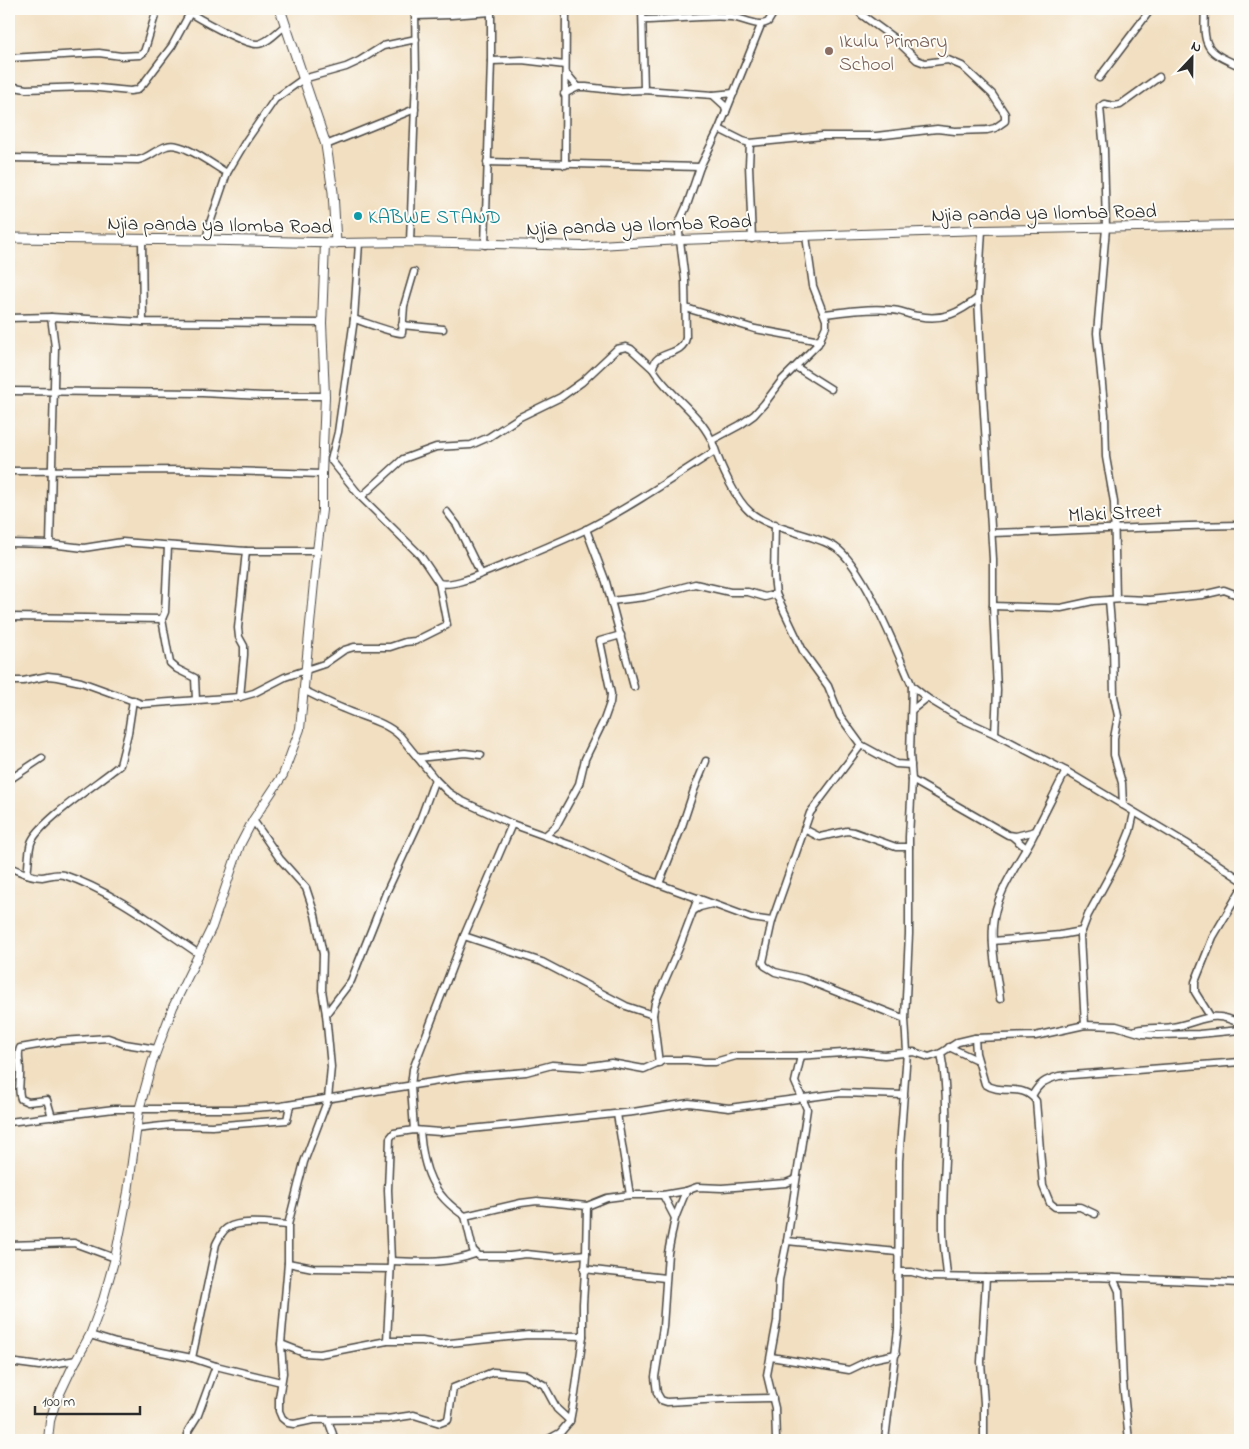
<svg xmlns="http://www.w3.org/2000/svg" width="1249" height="1449" viewBox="0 0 1249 1449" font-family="'Indie Flower',sans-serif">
  <rect width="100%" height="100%" fill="#fdfcf7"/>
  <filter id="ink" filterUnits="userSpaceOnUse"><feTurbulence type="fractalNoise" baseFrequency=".02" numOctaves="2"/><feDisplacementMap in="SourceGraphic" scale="10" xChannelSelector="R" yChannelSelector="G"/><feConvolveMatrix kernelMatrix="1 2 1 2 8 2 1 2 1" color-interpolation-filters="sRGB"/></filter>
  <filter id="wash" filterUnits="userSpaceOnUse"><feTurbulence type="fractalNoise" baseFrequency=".0096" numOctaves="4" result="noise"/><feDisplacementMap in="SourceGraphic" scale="20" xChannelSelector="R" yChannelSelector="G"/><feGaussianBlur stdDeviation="1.12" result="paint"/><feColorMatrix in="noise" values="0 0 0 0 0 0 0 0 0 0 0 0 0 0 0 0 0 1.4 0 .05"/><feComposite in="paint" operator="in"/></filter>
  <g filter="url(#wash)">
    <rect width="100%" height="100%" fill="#f2dfc1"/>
  </g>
  <g filter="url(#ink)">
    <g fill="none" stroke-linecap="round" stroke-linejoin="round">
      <!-- minor casing -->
      <g stroke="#494642" stroke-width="9">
        <g id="minor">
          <path d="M184 9C197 18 243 44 257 44 267 44 279 30 286 25"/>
          <polyline points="642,9 644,90"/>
          <path d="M1205 9C1203 47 1205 51 1240 66"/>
          <polyline points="415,16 451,15 491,12"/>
          <polyline points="712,16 713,9"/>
          <path d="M643 20C672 20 702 15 731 17 743 18 758 28 768 22L776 9"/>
          <path d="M761 25 719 129 700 167 687 205 678 225 685 280 686 338C682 358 654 349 653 369 668 394 697 411 711 439 713 442 713 446 715 449 721 467 736 500 750 512 771 530 811 533 835 547 864 566 897 652 912 686L927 698 960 718 995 734 1066 771 1186 843 1240 879"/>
          <polyline points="9,58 99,53 121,56 140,55 144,52 146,46 157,9"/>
          <polyline points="491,61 522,60 565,65"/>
          <polyline points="566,73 578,87"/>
          <polyline points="1099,78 1151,9"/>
          <polyline points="9,86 26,89 88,87 130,91 137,90 144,83 172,46 190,13"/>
          <polyline points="564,94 578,87 586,87 622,91 644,90 713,95 725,106 726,112"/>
          <polyline points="713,95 734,93"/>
          <polyline points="719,129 743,141 750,143 823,136 876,136 937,129 955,131 987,130 995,128 1005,121 1005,114 992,94 962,66 948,60 925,63 917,60 895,39 862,15 857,9"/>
          <polyline points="750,143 749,165 752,239"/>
          <polyline points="326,145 415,109"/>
          <path d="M9 158 138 160C149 158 156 149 167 146 182 141 213 165 227 173"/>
          <polyline points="487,162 700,167"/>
          <polyline points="565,165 566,9"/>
          <polyline points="982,230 978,298 983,397 993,559 993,606 997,690 995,734"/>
          <polyline points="142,240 143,322"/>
          <polyline points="206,240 210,223 227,173 246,141 275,99 303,79 346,67 359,61 383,46 416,39"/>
          <polyline points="410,242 416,76 415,9"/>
          <path d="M359 243 354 319 338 432 331 460 361 497 420 555 439 583C454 587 480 574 494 569 524 557 555 544 585 530 630 507 673 478 715 451"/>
          <polyline points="485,245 491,61 491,9"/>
          <polyline points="686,308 755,329 820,341"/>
          <path d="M825 314C847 311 870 308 891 310 900 310 909 315 918 316 943 321 959 313 978 298"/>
          <polyline points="9,318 51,317 143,322 322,323"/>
          <path d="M354 319C364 322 395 334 402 333L404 306 414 272"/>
          <polyline points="402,325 443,329"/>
          <polyline points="796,367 831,389"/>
          <polyline points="9,391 202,393 263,396 325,396"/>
          <polyline points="712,440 740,425 754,415 764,404 782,380 818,344 826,326 826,320 813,286 806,236"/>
          <polyline points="9,471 196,470 322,474"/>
          <polyline points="361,497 403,459 436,447 471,445 489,437 520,417 561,397 582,382 617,349 626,347 631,349 653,369"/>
          <polyline points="447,512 457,525 481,574"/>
          <polyline points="775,524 774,577 776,594 804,653 828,686 840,716 861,745 896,764 911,765"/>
          <polyline points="586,529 606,582 634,687"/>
          <path d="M992 533C1075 531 1157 526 1240 525"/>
          <polyline points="9,543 50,544 84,548 122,542 246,551 317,551"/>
          <polyline points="50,544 55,347 51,317"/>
          <polyline points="1116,599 1114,502 1106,457 1105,415 1097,333 1106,228 1104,150 1100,107 1104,104 1114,106 1120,105 1159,77"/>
          <polyline points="1109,600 1113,647 1114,696 1118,716 1114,738 1114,755 1122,783 1123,805"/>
          <polyline points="611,601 645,597 695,584 730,592 748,592 765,597 776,594"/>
          <polyline points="993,606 1061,608 1093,601 1123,599 1149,600 1202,595 1224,590 1240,596"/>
          <polyline points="9,617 162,619 165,612 168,546"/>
          <polyline points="162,619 170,663 177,669 195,678 196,700"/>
          <polyline points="9,681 23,681 48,676 57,677 81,682 142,704 240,697 254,693 285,677 324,664 344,650 354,647 390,647 405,642 415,641 447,625 439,583"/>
          <path d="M305 691C318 697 331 704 344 709 364 718 384 721 400 736L435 779 448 792 460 800 512 824 576 847 631 873 659 884 751 918 772 921"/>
          <polyline points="240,697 244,655 244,646 239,637 238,628 246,551"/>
          <polyline points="912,710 927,698"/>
          <polyline points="861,745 810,813 772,921 763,962 765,966 775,972 804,979 905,1019"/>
          <polyline points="418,758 465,753 481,755"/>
          <polyline points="9,780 42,758"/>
          <polyline points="912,780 1008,835 1016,836 1036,831"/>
          <polyline points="253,820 280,859 306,888 315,915 323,954 322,990 326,1014 331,1067 328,1099 304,1162 288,1225 288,1263 281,1344 283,1373 279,1398 279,1411 282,1418 288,1423 294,1424 313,1420 387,1419 414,1415 440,1423 448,1420 453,1388 493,1372 526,1375 544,1385 557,1409 570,1421"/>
          <polyline points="804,829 820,837 847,831 854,832 896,847 909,847"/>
          <polyline points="545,836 556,826 579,784 585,759 604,720 610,703 611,694 600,641 621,635"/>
          <polyline points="1012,836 1026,848"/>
          <path d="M9 867C19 871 30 877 42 877 49 876 57 873 64 875 114 892 156 925 199 954"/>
          <path d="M27 874C29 865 28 852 31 843 38 822 101 781 120 765L128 733 133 700"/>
          <polyline points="659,884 682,826 694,790 706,761"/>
          <polyline points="693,911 700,907 712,904"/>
          <polyline points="464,936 542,962 626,1006 653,1015"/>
          <polyline points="993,941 1060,935 1082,931"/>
          <path d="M1000 999C997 975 991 950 993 926 995 895 1016 867 1031 840 1043 817 1054 794 1066 771"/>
          <polyline points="326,1014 351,981 386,893 420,820 435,779"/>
          <polyline points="1210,1016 1195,992 1195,982 1213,937 1240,891"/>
          <polyline points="1085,1025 1080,936 1088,915 1119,858 1130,831 1134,813"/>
          <path d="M1136 1030C1147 1027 1160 1029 1172 1027 1200 1023 1212 1008 1240 1024"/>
          <path d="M975 1038 976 1053 985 1084C1002 1096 1022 1082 1036 1101L1043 1186 1050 1203 1055 1207H1080L1095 1214"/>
          <polyline points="949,1047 977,1060"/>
          <path d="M941 1053C952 1112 942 1171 943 1230 943 1246 946 1261 947 1276"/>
          <polyline points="659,1063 653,1015 655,1003 679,948 698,898"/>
          <path d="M1032 1096C1039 1083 1045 1080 1059 1076L1240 1062"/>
          <polyline points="617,1114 630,1195"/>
          <path d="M52 1117 47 1100 28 1102 21 1099C17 1089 21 1080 20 1069 20 1062 17 1055 20 1048L61 1041 108 1038 125 1044 157 1049"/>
          <polyline points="9,1122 114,1109 238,1109 281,1106 464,1077 526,1072 552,1065 584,1067 611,1063 644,1069 664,1060 687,1060 704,1062 715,1062 736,1056 797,1056 858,1052 884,1055 914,1052 929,1057 941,1053 958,1042 975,1038 1035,1036 1085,1025 1116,1026 1143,1034 1157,1035 1199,1034 1240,1030"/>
          <polyline points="136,1129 171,1125 212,1126 287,1120 290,1105"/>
          <polyline points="414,1130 411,1086 413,1069 464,936 512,824"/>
          <path d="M420 1131C423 1169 432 1195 465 1216L521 1203 537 1201 587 1206 607 1198 630 1195H663L686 1191 697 1187 722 1188 786 1183 796 1179"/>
          <polyline points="686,1191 675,1218 668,1253 663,1327 655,1377 657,1393 661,1400 667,1402 723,1399 773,1398"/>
          <polyline points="663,1195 675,1218"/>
          <polyline points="465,1216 473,1250 479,1256 510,1256 526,1254 555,1257 586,1254"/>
          <polyline points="787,1241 897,1252"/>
          <polyline points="9,1245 74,1243 115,1258"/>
          <path d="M391 1261C420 1262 448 1264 475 1254"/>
          <polyline points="288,1263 313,1268 390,1269"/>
          <polyline points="584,1269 665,1278"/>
          <polyline points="898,1272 912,1272 930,1277 986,1278 1093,1277 1240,1283"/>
          <polyline points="1113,1278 1119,1291 1123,1383 1129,1440"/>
          <polyline points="90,1335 116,1343 192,1358 216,1366 281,1382"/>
          <polyline points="387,1341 391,1261 388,1190 390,1138 394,1133 414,1130 440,1132 511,1125 633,1112 689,1103 729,1108 841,1093 904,1095"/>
          <polyline points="281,1344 304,1353 320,1354 387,1341 422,1341 440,1344 528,1335 583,1336"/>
          <polyline points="771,1357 849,1370 872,1359 896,1354"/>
          <path d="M192 1358 216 1244C219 1238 222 1231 227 1228 242 1219 272 1224 288 1225"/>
          <polyline points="9,1362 39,1366 77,1360"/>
          <polyline points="328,1420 335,1440"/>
          <polyline points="188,1440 188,1431 198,1415 216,1366"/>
          <polyline points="547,1440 560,1433 570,1421 575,1394 583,1336 583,1304 586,1254 587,1206"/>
          <polyline points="776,1440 775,1408 767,1375 777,1321 779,1280 787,1241 807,1109 795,1082 801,1056"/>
          <polyline points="885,1440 898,1329 899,1161 907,1052 905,1019 909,934 909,837 912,780 910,754 912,686"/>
          <polyline points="984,1440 984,1403 981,1362 986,1278"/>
        </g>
      </g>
      <!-- tertiary casing -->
      <g stroke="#494642" stroke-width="10">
        <g id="tertiary">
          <polyline points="336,243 410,242 584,246 680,240 982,230 1240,225"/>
          <polyline points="48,1440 50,1421 55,1404 71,1370 90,1335 103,1300 115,1258 128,1192 139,1110 152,1063 173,1007 212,927 240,845 253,820 283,775 300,729 317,551 322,510 322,474 325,396 322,323 325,243"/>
        </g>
      </g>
      <!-- secondary casing -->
      <g stroke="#494642" stroke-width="11">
        <polyline id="secondary" points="9,238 206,240 336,243 333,192 326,145 280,9"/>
      </g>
      <!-- minor -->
      <use href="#minor" stroke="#fff" stroke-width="6"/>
      <!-- tertiary -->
      <use href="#tertiary" stroke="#fff" stroke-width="8"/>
      <!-- secondary -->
      <use href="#secondary" stroke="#fff" stroke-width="9"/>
    </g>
  </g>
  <!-- markers -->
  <circle fill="#8d6e63" stroke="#fdfcf7" stroke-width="2" cx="829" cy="51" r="5"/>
  <circle fill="#0f9aa8" stroke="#fdfcf7" stroke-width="2" cx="358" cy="216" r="5"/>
  <g text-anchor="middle" stroke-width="4" stroke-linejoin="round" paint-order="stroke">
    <!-- education labels -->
    <g font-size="20" fill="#785e54" stroke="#fdfcf7" text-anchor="start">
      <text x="839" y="47">Ikulu Primary<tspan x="839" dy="23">School</tspan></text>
    </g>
    <!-- street labels -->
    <g font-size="20" fill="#2b2b2b" stroke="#fdfcf7">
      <text transform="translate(1044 212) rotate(-1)" y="7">Njia panda ya Ilomba Road</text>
      <text transform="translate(220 224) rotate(1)" y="7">Njia panda ya Ilomba Road</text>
      <text transform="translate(639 224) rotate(-2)" y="7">Njia panda ya Ilomba Road</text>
      <text transform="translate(1115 512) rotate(-3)" y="7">Mlaki Street</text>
    </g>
    <!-- culture labels -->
    <g font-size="20" fill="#0d838f" stroke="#fdfcf7" text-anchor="start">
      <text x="368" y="223">KABWE STAND</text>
    </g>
  </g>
  <!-- margin -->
  <rect width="1249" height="1449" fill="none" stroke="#fdfcf7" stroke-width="30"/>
  <!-- north arrow -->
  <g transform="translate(1192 58) rotate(22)" stroke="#fdfcf7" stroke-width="4" paint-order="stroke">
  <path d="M0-4L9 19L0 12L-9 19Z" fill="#2b2b2b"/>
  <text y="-8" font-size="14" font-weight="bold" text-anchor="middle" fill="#2b2b2b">N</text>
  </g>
  <!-- scale -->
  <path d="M35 1406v8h105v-8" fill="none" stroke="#2b2b2b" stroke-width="2.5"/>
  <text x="42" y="1406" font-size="15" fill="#2b2b2b" stroke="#fdfcf7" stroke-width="4" paint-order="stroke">100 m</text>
</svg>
